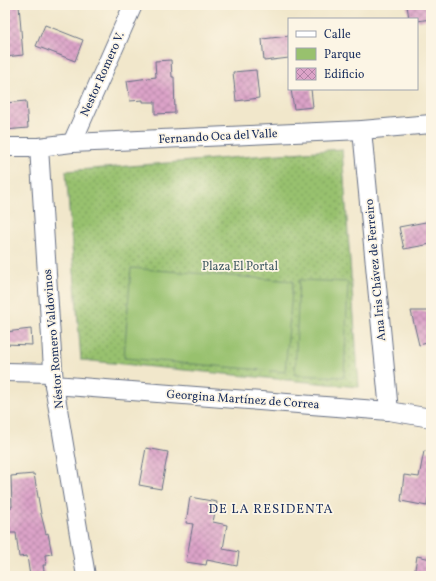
<svg xmlns="http://www.w3.org/2000/svg" width="436" height="581" viewBox="0 0 436 581" font-family="Vollkorn,serif">
  <defs>
    <pattern id="green-dots" width="8" height="8" patternUnits="userSpaceOnUse"><rect width="8" height="8" fill="#98c16e"/><path d="M2 2h.1M6 6h.1" fill="none" stroke="#7b9d5e" stroke-width="1.8" stroke-linecap="round"/></pattern>
    <pattern id="building-cross-hatch" width="8" height="8" patternUnits="userSpaceOnUse"><rect width="8" height="8" fill="#dca3c8"/><path d="M0 0l8 8M0 8l8-8" fill="none" stroke="#b285a6"/></pattern>
  </defs>
  <rect width="100%" height="100%" fill="#fcf5e5"/>
  <filter id="ink" filterUnits="userSpaceOnUse"><feTurbulence type="fractalNoise" baseFrequency=".025" numOctaves="2"/><feDisplacementMap in="SourceGraphic" scale="8" xChannelSelector="R" yChannelSelector="G"/><feConvolveMatrix kernelMatrix="1 2 1 2 8 2 1 2 1" color-interpolation-filters="sRGB"/></filter>
  <filter id="wash" filterUnits="userSpaceOnUse"><feTurbulence type="fractalNoise" baseFrequency=".012" numOctaves="4" result="noise"/><feDisplacementMap in="SourceGraphic" scale="16" xChannelSelector="R" yChannelSelector="G"/><feGaussianBlur stdDeviation="0.9" result="paint"/><feColorMatrix in="noise" values="0 0 0 0 0 0 0 0 0 0 0 0 0 0 0 0 0 1.4 0 .05"/><feComposite in="paint" operator="in"/></filter>
  <g filter="url(#wash)">
    <rect width="100%" height="100%" fill="#f1e7cb"/>
    <!-- green -->
    <polygon fill="url(#green-dots)" stroke="#5a7866" points="342,149 359,387 81,360 66,171"/>
    <!-- pitch -->
    <g fill="#98c16e" stroke="#5a7866">
      <polygon points="131,268 293,281 285,372 124,358"/>
      <polygon points="299,280 348,282 344,377 295,375"/>
    </g>
    <g id="blocks">
      <!-- building -->
      <g fill="url(#building-cross-hatch)">
        <polygon points="5,5 19,5 23,55 5,57"/>
        <polygon points="407,5 429,5 431,19 417,21 417,19 409,19"/>
        <polygon points="45,25 83,40 75,61 36,46"/>
        <polygon points="289,36 289,58 264,61 262,39"/>
        <polygon points="171,60 172,77 174,77 175,113 155,114 155,102 143,102 143,100 130,101 127,81 156,77 155,61"/>
        <polygon points="256,70 259,98 236,101 233,72"/>
        <polygon points="291,89 311,89 313,107 294,109"/>
        <polygon points="26,101 28,128 5,130 5,103"/>
        <polygon points="431,221 431,244 404,249 399,227"/>
        <polygon points="411,311 431,311 431,342 419,345"/>
        <polygon points="31,329 32,345 5,344 5,332"/>
        <polygon points="146,448 168,452 161,489 139,485"/>
        <polygon points="424,451 431,452 431,498 428,498 427,506 401,501 404,475 419,477"/>
        <polygon points="34,474 41,514 46,534 48,533 52,554 45,555 46,565 43,565 45,576 30,576 27,556 19,557 16,533 8,533 5,522 5,508 12,507 11,476"/>
        <polygon points="190,497 217,502 213,522 227,525 223,549 239,552 237,566 207,560 206,565 186,562 193,524 186,523"/>
        <polygon points="417,556 431,559 431,576 414,576"/>
      </g>
    </g>
  </g>
  <g filter="url(#ink)">
    <use href="#blocks" fill-opacity="0" stroke="#666f84" stroke-width="1"/>
    <g fill="none" stroke-linecap="round" stroke-linejoin="round">
      <!-- minor casing -->
      <g stroke="#666f84" stroke-width="20">
        <g id="minor">
          <polyline points="362,130 389,411"/>
          <polyline points="72,143 133,5"/>
          <polyline points="5,147 39,147 72,143 362,130 431,124"/>
          <polyline points="39,147 54,385 86,576"/>
          <polyline points="5,372 53,373"/>
          <polyline points="54,385 389,411 431,418"/>
        </g>
      </g>
      <!-- minor -->
      <use href="#minor" stroke="#fff" stroke-width="18"/>
    </g>
  </g>
  <g text-anchor="middle" stroke-width="3.5" stroke-linejoin="round" paint-order="stroke">
    <!-- street labels -->
    <g font-size="12" fill="#1b2f5e" stroke="#fcf5e5">
      <text transform="translate(102 74) rotate(-66)" y="4">Nestor Romero V.</text>
      <text transform="translate(218 136) rotate(-3)" y="4">Fernando Oca del Valle</text>
      <text transform="translate(375 270) rotate(-95)" y="4">Ana Iris Chávez de Ferreiro</text>
      <text transform="translate(53 339) rotate(-95)" y="4">Néstor Romero Valdovinos</text>
      <text transform="translate(243 399) rotate(4)" y="4">Georgina Martínez de Correa</text>
    </g>
    <!-- park labels -->
    <g font-size="12" fill="#405b63" stroke="#fcf5e5">
      <text x="240" y="270">Plaza El Portal</text>
    </g>
    <!-- neighbourhood labels -->
    <g font-size="13" letter-spacing="1" fill="#1b2f5e" stroke="#fcf5e5">
      <text x="271" y="513">DE LA RESIDENTA</text>
    </g>
  </g>
  <!-- margin -->
  <rect width="436" height="581" fill="none" stroke="#fcf5e5" stroke-width="20"/>
  <!-- legend -->
  <rect x="288" y="18" width="130" height="72" fill="#fcf5e5" stroke="#a2a6af"/>
  <rect x="296" y="31" width="20" height="6" fill="#ffffff" stroke="#a2a6af"/>
  <text x="324" y="38" font-size="12" fill="#1b2f5e">Calle</text>
  <rect x="296" y="48" width="20" height="12" fill="#98c16e" stroke="#a2a6af"/>
  <text x="324" y="58" font-size="12" fill="#1b2f5e">Parque</text>
  <rect x="296" y="68" width="20" height="12" fill="url(#building-cross-hatch)" stroke="#a2a6af"/>
  <text x="324" y="78" font-size="12" fill="#1b2f5e">Edificio</text>
</svg>
